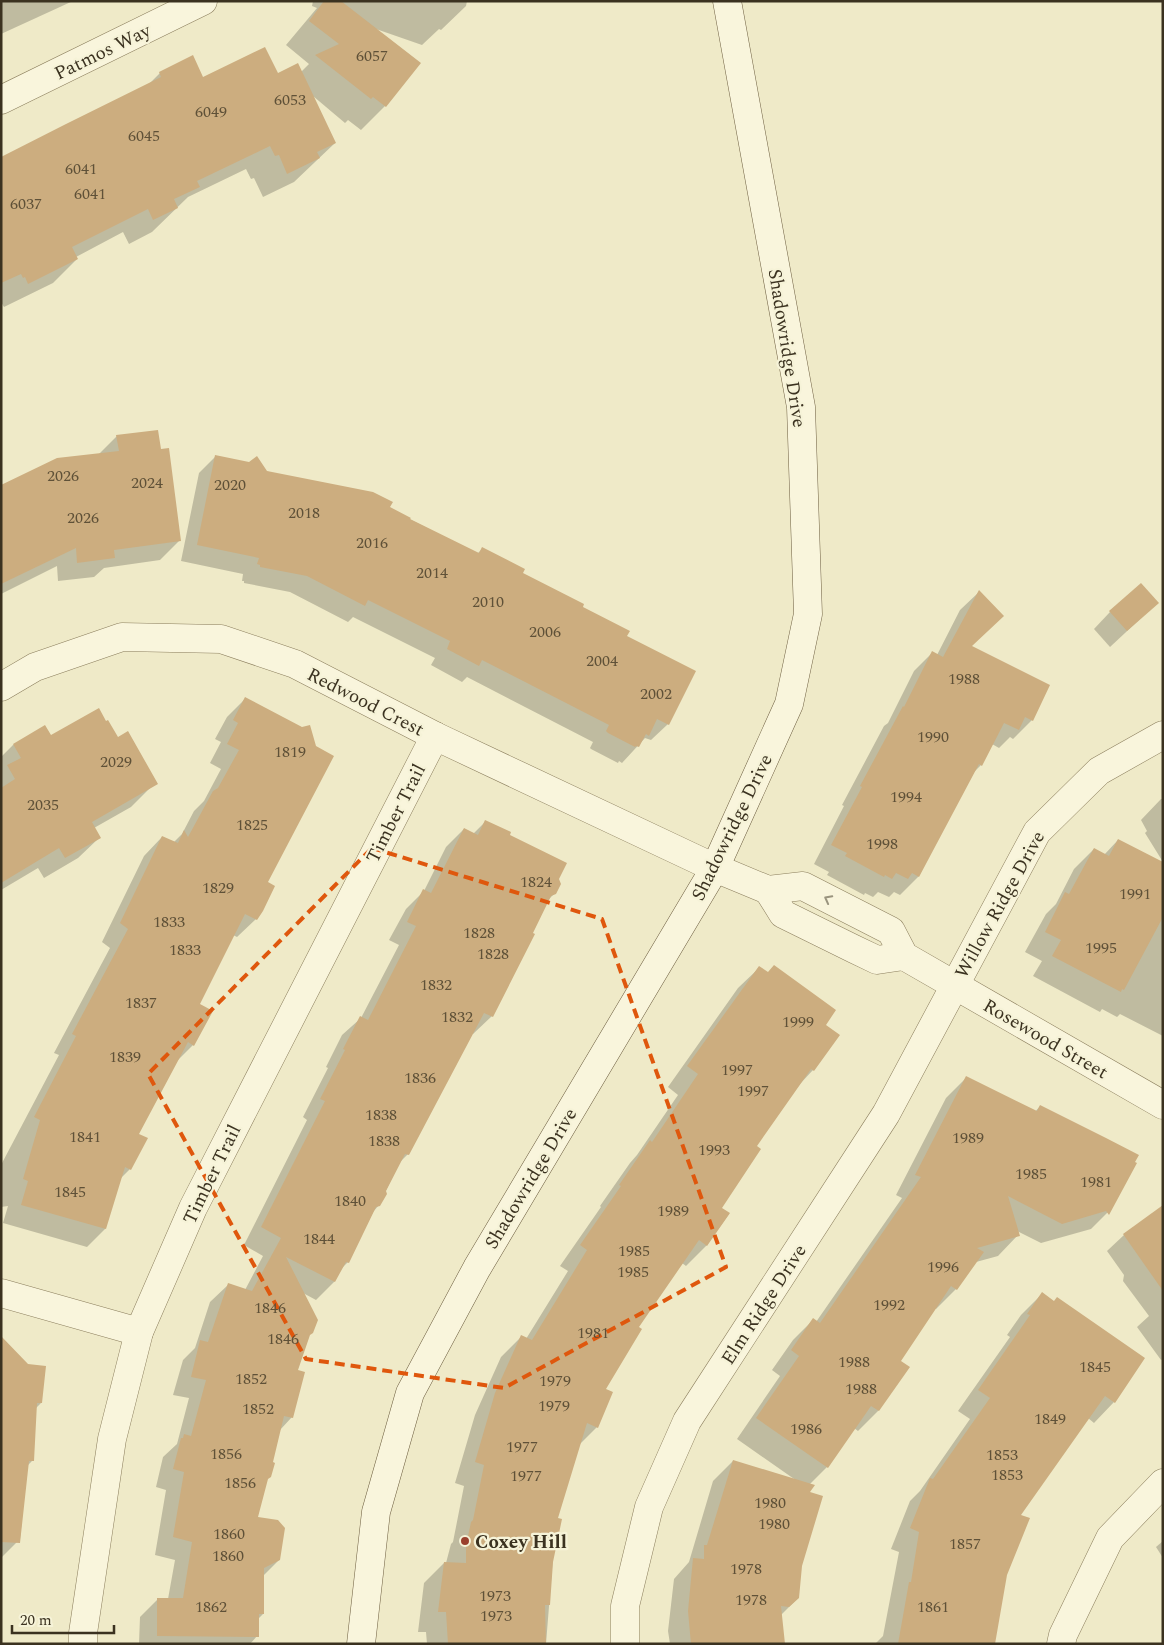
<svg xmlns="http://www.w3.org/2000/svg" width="1164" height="1645" viewBox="0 0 1164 1645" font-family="Spectral,serif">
  <rect width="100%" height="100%" fill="#efeac8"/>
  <!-- shadow -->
  <g fill="#0003">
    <polygon points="1,1 73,1 1,34"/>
    <polygon points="313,1 467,1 466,6 441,30 439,29 422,45 376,29 385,106 361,130 348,120 345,123 313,96 335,143 294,182 263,197 254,178 251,179 246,169 188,197 152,232 129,244 123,232 76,257 77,259 53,283 4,307 1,302 1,158 147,86 160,73 203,78 278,75 301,72 309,64 286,45 317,8 312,6"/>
    <polygon points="117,436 180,540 160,560 104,568 94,577 58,581 57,566 1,594 1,486 99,454"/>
    <polygon points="216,456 388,508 477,554 483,548 521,574 581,607 626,637 668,724 651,740 645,738 622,763 619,761 618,763 591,749 590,748 593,742 467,677 462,682 431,665 435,658 353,617 348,622 290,592 244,583 244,581 242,581 243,574 181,561 199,473"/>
    <polygon points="979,592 971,647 1032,720 1013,739 1010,737 999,748 992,744 981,765 972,774 918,877 900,895 894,892 889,897 878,892 873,897 865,893 864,895 827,875 829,872 814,864 844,806 842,805 884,726 888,723 914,671 932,653 937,655 960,610"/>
    <polygon points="1110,612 1140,619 1110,647 1094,629"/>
    <polygon points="245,699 266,883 256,919 237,937 233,935 198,1005 193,1045 176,1062 138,1134 130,1169 119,1180 105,1229 87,1247 3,1223 8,1206 1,1207 1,1165 59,1055 54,1053 110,948 102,942 144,856 162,837 174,842 182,834 194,811 204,801 221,769 210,763 221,742 215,739 227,717"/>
    <polygon points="50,736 117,738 152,786 131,807 94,828 99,838 78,858 44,878 38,868 1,890 1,757 13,745"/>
    <polygon points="1161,799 1163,799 1163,862 1145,833 1147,831 1141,820"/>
    <polygon points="485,822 509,835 558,879 555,893 547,901 492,1016 473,1034 472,1034 408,1154 399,1163 379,1205 373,1212 348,1262 340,1270 334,1282 316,1300 303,1293 309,1336 297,1371 292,1417 280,1430 257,1518 279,1560 263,1576 263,1614 258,1619 257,1636 250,1644 139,1644 140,1617 158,1599 168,1599 175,1560 155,1555 166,1490 156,1487 163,1457 177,1444 189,1398 173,1395 183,1360 195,1348 210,1302 229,1284 245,1290 263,1256 244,1245 307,1120 303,1117 328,1068 326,1067 342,1035 361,1018 399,945 389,940 406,909 424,891 446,847 464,829 473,834"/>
    <polygon points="1118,840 1163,863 1163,1036 1120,1014 1117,1017 1102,1009 1100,1012 1033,976 1042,961 1025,952 1046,914 1056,904 1074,869 1094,849 1104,855"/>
    <polygon points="759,968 824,1025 813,1070 798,1086 756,1146 721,1208 729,1214 706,1246 686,1266 682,1263 637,1328 604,1389 597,1427 579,1445 556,1519 546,1644 427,1644 426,1632 418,1632 424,1583 444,1563 446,1563 451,1544 453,1542 464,1486 455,1483 475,1415 501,1357 521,1337 526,1339 568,1271 560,1266 601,1207 600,1206 630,1163 637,1155 678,1095 668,1087 738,988"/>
    <polygon points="966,1078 1035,1112 1040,1106 1112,1208 1091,1229 1041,1243 1017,1231 1018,1235 998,1256 976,1262 956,1289 936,1309 935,1308 899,1361 908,1367 878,1411 858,1431 854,1428 827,1467 809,1485 798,1598 781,1615 783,1644 670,1644 668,1631 674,1579 689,1562 713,1481 733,1461 797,1481 737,1439 780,1376 772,1370 793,1340 813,1320 816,1322 902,1198 896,1195 946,1098"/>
    <polygon points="1163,1206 1163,1359 1161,1360 1137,1327 1149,1316 1123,1281 1124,1275 1107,1251 1124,1235"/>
    <polygon points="1042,1294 1114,1402 1094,1423 1088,1418 1019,1515 1006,1575 994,1644 875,1644 883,1636 899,1552 891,1549 910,1501 920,1491 970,1419 958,1411 1010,1337 1007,1335 1021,1315"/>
    <polygon points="1,1352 41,1403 36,1408 32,1461 27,1466 20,1539 1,1558"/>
    <polygon points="1163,1541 1163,1558 1156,1547"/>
  </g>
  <!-- building -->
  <g fill="#ccad7f">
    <polygon points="324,1 341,1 421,63 386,107 373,97 371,99 315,55 339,44 309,21"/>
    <polygon points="265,47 278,73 298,63 336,143 317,152 320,158 287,174 279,155 275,156 270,146 197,181 200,187 174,199 178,208 153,220 148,209 72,247 78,259 28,284 25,277 23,278 21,274 1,283 1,157 66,124 161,77 159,72 193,55 203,77"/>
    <polygon points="158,430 161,449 169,448 181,541 114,550 115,558 77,563 76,548 1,584 1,485 57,458 119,451 116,435"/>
    <polygon points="215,455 249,462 257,456 267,471 373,492 393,502 390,507 411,518 410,519 479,553 482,547 525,569 523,573 584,604 583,607 630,631 627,636 696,671 669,725 657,719 649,736 646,734 639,747 636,746 635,747 608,733 606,731 609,725 482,660 479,666 447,649 450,641 368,600 365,606 307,576 260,567 260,565 257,564 259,558 197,545"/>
    <polygon points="1141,583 1159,603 1127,631 1109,611"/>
    <polygon points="979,590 1004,616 972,646 1050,685 1033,721 1025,717 1019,730 1004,723 982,766 979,764 919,877 912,873 908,879 896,873 892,879 885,875 884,877 845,856 847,853 831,845 862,787 860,786 903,706 904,707 932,651 943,657"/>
    <polygon points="245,697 302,727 310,725 316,746 334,756 268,882 275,886 263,911 257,920 245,914 200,1004 213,1011 194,1046 188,1042 139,1134 148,1138 131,1170 125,1167 106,1229 21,1205 28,1181 23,1179 40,1120 34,1117 76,1036 72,1034 128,929 120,923 162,836 178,843 184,830 188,837 213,791 218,788 239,750 227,744 238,723 233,720"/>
    <polygon points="99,708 106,721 108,720 118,737 128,731 158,784 92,822 101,838 65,858 59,848 1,883 1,788 15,779 7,765 21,758 13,744 45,725 51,735"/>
    <polygon points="485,820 511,832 510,835 567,863 559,879 561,884 556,894 551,896 533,933 535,934 493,1017 484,1013 409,1155 405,1154 386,1191 387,1194 380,1206 376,1207 349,1263 346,1262 335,1282 286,1257 318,1320 313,1333 310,1335 298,1370 305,1372 293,1418 284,1416 273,1462 275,1463 271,1477 268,1479 258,1517 278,1520 285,1528 280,1560 264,1568 264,1614 259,1614 259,1637 157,1636 157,1598 183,1598 192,1542 173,1537 184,1472 173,1469 181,1438 183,1438 184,1434 191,1436 206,1380 191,1377 200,1340 208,1342 228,1283 252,1291 281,1238 261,1227 325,1101 320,1099 345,1050 343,1049 360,1016 368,1020 416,926 407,922 423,889 431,893 464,828 478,835"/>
    <polygon points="1118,839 1163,862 1163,917 1124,990 1122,989 1121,992 1052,956 1061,940 1045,932 1065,892 1069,894 1094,848 1109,856"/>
    <polygon points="774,965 836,1010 826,1025 840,1035 814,1071 811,1069 757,1146 761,1149 722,1208 730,1213 707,1246 699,1240 639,1327 642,1329 606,1389 613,1392 598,1428 587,1423 558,1518 562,1519 553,1562 550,1605 545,1605 546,1644 448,1644 446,1612 438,1612 444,1562 466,1563 466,1546 471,1522 473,1520 484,1465 475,1462 495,1393 521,1335 532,1340 587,1250 580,1245 621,1186 619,1185 650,1140 652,1142 698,1074 687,1066 759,966 768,972"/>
    <polygon points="966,1076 1037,1111 1040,1105 1106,1138 1139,1155 1135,1162 1137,1163 1109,1215 1106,1211 1062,1224 1008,1196 1020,1236 977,1248 984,1252 957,1290 951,1286 901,1361 910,1367 879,1411 871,1406 828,1468 756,1418 799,1356 791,1350 813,1318 820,1323 921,1177 915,1175"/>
    <polygon points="1163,1205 1163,1291 1123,1234"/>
    <polygon points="1042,1292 1054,1301 1057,1297 1145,1358 1115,1403 1105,1396 1021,1515 1030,1518 1007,1575 995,1644 898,1644 909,1582 911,1582 919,1532 910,1528 930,1478 933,1479 990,1398 978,1390 1030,1315 1027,1314"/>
    <polygon points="1,1336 28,1364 46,1366 42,1403 37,1403 34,1461 29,1461 20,1543 1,1542"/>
    <polygon points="733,1460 815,1485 810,1492 823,1496 802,1566 799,1598 789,1607 781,1606 785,1644 691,1644 688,1611 693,1558 704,1559 704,1545 707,1545"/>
  </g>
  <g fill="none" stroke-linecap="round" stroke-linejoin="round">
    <!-- street casing -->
    <g stroke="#8b7e5d" stroke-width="29">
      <g id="street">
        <polyline points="1,100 203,1"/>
        <polyline points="1,687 35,667 122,637 221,639 295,664 435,736 715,868 768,890 803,886 891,931 904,956 1163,1105"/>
        <polyline points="768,890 783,914 854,949 877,960 904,956"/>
        <polyline points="1,1293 139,1332"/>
        <polyline points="83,1644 83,1633 112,1439 139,1332 193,1208 435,736"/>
        <polyline points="625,1644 625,1606 649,1507 687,1421 886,1114 1037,832 1099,771 1163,735"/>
        <polyline points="1061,1644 1063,1635 1110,1538 1163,1483"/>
      </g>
    </g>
    <!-- secondary casing -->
    <g stroke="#6d5e40" stroke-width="29">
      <polyline id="secondary" points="361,1644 376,1512 410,1393 477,1268 715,868 789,704 808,614 801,407 727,1"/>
    </g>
    <!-- street -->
    <use href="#street" stroke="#f9f5dc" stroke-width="28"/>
    <!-- secondary -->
    <use href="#secondary" stroke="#f9f5dc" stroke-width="28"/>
  </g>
  <!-- one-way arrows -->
  <defs><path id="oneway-chevron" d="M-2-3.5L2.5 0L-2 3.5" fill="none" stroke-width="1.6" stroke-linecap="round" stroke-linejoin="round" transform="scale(1.25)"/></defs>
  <use stroke="#9a947e" href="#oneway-chevron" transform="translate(828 899) rotate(-152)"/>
  <!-- marked area -->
  <path fill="none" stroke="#df570d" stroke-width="4" stroke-dasharray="10 6" stroke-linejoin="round" d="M372 848 602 919 726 1267 504 1388 306 1359 148 1074Z"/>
  <!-- markers -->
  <circle fill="#9a402d" stroke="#f6f3d8" stroke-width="2" cx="465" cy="1541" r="5"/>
  <g text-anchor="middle" stroke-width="4.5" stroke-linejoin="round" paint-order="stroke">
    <!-- number labels -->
    <g font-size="16" fill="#5f5138">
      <text x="372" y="61">6057</text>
      <text x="290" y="105">6053</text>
      <text x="211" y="117">6049</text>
      <text x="144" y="141">6045</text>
      <text x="81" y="174">6041</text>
      <text x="90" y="199">6041</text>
      <text x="26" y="209">6037</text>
      <text x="63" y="481">2026</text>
      <text x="147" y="488">2024</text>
      <text x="230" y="490">2020</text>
      <text x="304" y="518">2018</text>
      <text x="83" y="523">2026</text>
      <text x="372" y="548">2016</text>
      <text x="432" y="578">2014</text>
      <text x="488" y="607">2010</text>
      <text x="545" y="637">2006</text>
      <text x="602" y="666">2004</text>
      <text x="964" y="684">1988</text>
      <text x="656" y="699">2002</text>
      <text x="933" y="742">1990</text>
      <text x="290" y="757">1819</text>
      <text x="116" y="767">2029</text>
      <text x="906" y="802">1994</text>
      <text x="43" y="810">2035</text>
      <text x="252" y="830">1825</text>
      <text x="882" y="849">1998</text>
      <text x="536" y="887">1824</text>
      <text x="218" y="893">1829</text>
      <text x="1135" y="899">1991</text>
      <text x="169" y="927">1833</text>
      <text x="479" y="938">1828</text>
      <text x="1101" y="953">1995</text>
      <text x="185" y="955">1833</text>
      <text x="493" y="959">1828</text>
      <text x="436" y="990">1832</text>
      <text x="141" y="1008">1837</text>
      <text x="457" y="1022">1832</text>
      <text x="798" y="1027">1999</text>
      <text x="125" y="1062">1839</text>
      <text x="737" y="1075">1997</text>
      <text x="420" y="1083">1836</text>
      <text x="753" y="1096">1997</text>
      <text x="381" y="1120">1838</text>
      <text x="85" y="1142">1841</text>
      <text x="968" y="1143">1989</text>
      <text x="384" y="1146">1838</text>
      <text x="714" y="1155">1993</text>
      <text x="1031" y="1179">1985</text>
      <text x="1096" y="1187">1981</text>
      <text x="70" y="1197">1845</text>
      <text x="350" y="1206">1840</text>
      <text x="673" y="1216">1989</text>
      <text x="319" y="1244">1844</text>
      <text x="634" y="1256">1985</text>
      <text x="943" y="1272">1996</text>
      <text x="633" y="1277">1985</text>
      <text x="889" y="1310">1992</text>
      <text x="270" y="1313">1846</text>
      <text x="593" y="1338">1981</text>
      <text x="283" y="1344">1846</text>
      <text x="854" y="1367">1988</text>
      <text x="1095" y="1372">1845</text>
      <text x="251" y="1384">1852</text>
      <text x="555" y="1386">1979</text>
      <text x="861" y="1394">1988</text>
      <text x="554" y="1411">1979</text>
      <text x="258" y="1414">1852</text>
      <text x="1050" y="1424">1849</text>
      <text x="806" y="1434">1986</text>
      <text x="522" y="1452">1977</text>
      <text x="226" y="1459">1856</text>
      <text x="1002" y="1460">1853</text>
      <text x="1007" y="1480">1853</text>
      <text x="526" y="1481">1977</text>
      <text x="240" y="1488">1856</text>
      <text x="770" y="1508">1980</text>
      <text x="774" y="1529">1980</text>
      <text x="229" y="1539">1860</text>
      <text x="965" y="1549">1857</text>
      <text x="228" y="1561">1860</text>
      <text x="746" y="1574">1978</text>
      <text x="495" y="1601">1973</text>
      <text x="751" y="1605">1978</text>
      <text x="211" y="1612">1862</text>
      <text x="933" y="1612">1861</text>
      <text x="496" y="1621">1973</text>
    </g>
    <!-- street labels -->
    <g font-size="19" fill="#3b3220" stroke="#f6f3d8">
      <text transform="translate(102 51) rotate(-26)" y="7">Patmos Way</text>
      <text transform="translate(788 348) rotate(81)" y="7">Shadowridge Drive</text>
      <text transform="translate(366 701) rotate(27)" y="7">Redwood Crest</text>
      <text transform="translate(395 813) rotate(-63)" y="7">Timber Trail</text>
      <text transform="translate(731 827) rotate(-64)" y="7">Shadowridge Drive</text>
      <text transform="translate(999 904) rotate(-61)" y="7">Willow Ridge Drive</text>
      <text transform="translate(1046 1038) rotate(30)" y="7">Rosewood Street</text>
      <text transform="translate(211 1174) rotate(-64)" y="7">Timber Trail</text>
      <text transform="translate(530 1178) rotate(-59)" y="7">Shadowridge Drive</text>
      <text transform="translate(763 1304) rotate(-57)" y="7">Elm Ridge Drive</text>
    </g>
    <!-- poi labels -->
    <g font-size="19" font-weight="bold" fill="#3b3220" stroke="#f6f3d8" text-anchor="start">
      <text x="475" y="1548">Coxey Hill</text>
    </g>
  </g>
  <!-- border -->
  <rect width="1164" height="1645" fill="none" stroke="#3b3220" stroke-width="5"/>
  <!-- scale -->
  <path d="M12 1625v8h102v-8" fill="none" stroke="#3b3220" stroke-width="2.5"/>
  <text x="20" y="1625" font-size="15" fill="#3b3220" stroke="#f6f3d8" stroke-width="4" paint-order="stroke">20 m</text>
</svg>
